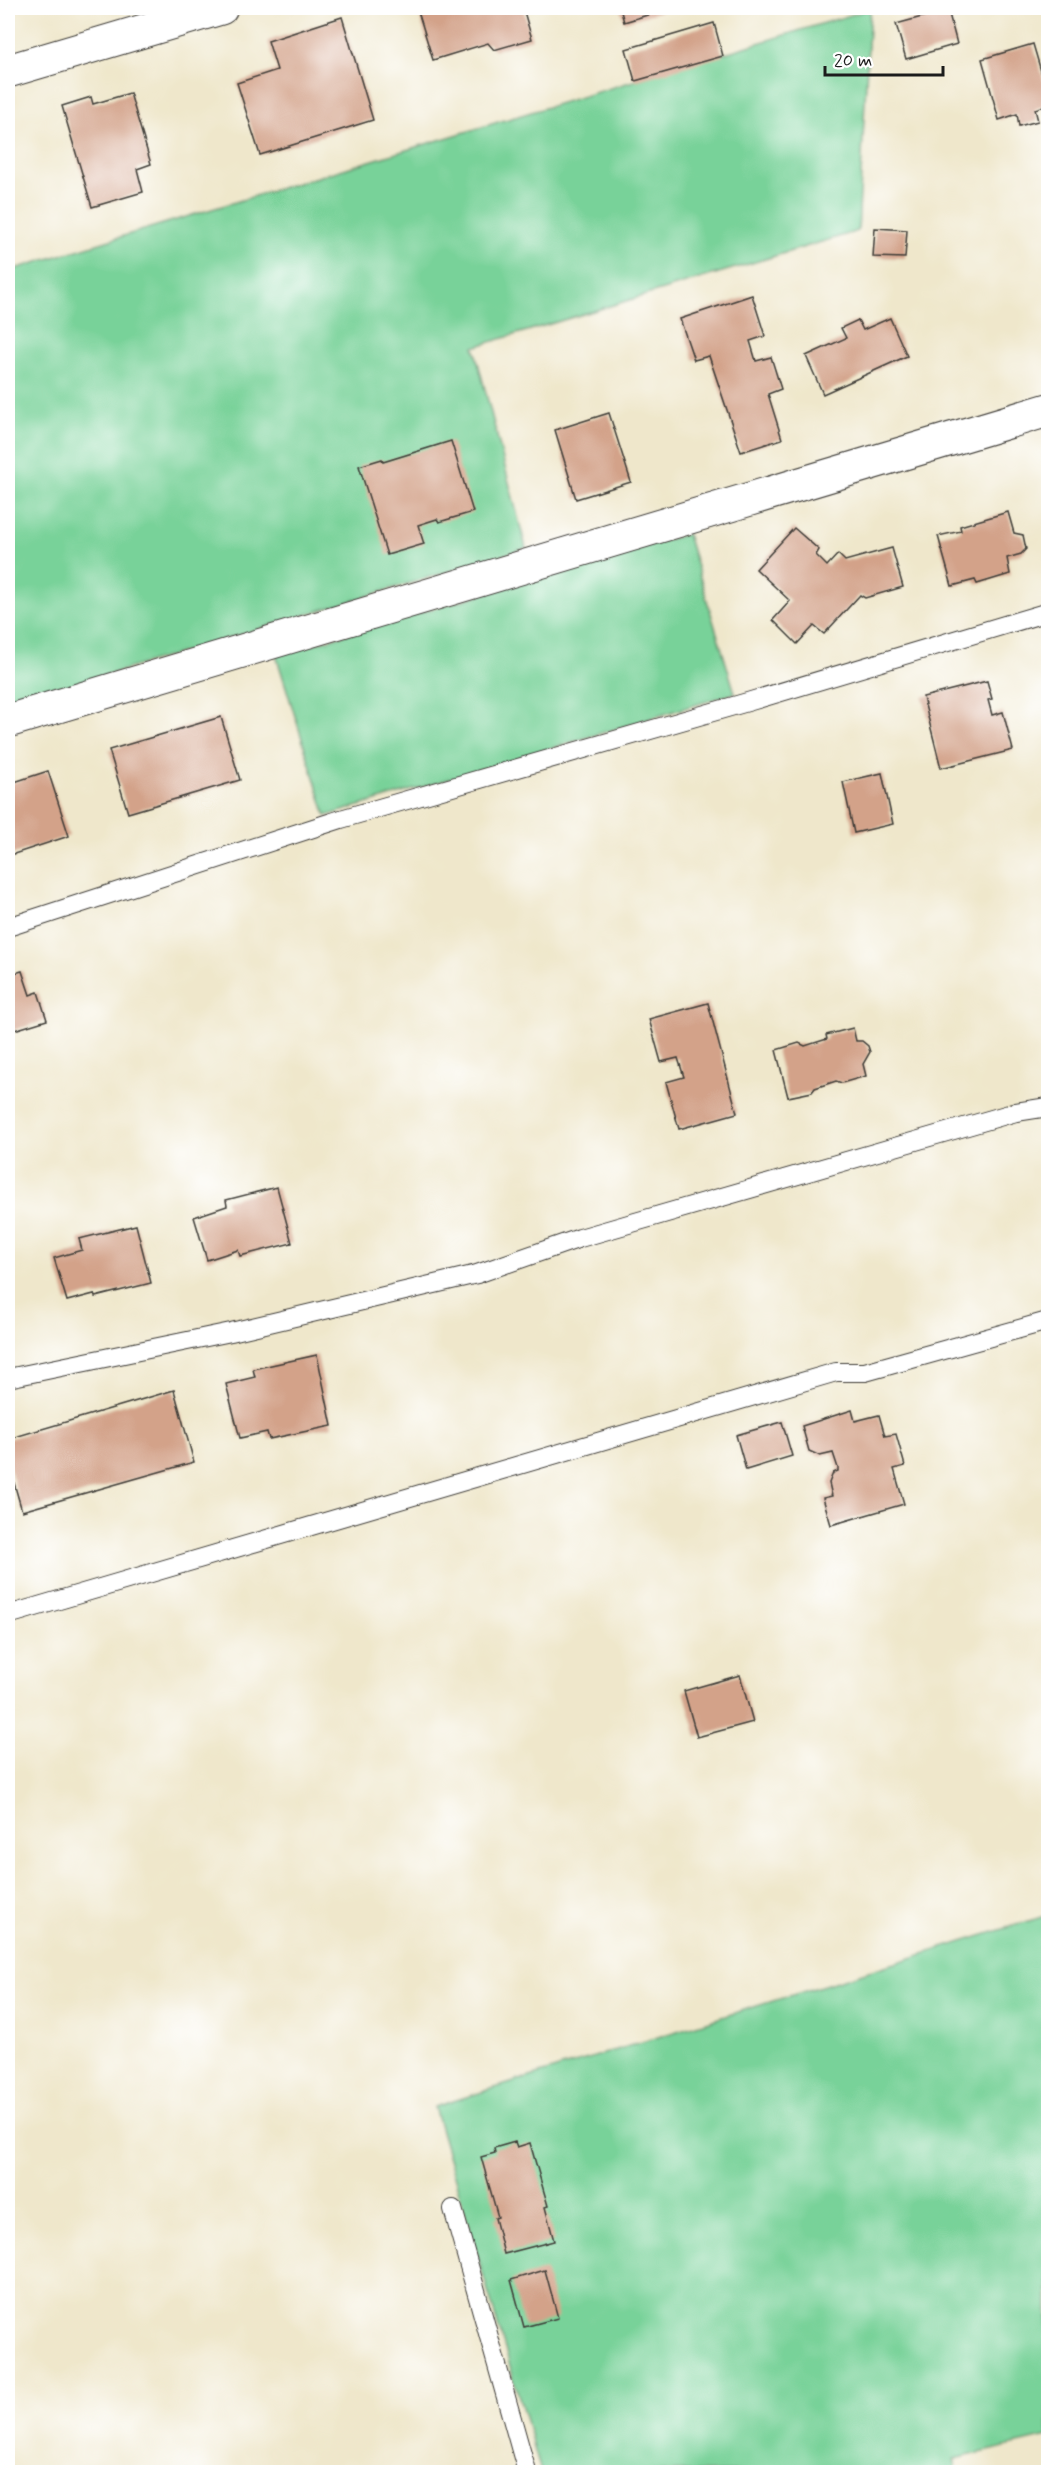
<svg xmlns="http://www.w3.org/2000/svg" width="1056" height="2480" viewBox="0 0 1056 2480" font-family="Mynerve,sans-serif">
  <rect width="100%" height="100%" fill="#fff"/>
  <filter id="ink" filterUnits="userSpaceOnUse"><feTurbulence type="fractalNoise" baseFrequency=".0167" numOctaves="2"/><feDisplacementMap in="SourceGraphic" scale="12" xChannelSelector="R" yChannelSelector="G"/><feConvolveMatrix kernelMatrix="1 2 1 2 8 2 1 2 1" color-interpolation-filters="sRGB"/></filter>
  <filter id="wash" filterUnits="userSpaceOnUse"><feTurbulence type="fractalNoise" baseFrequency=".008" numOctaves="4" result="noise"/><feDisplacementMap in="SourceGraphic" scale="24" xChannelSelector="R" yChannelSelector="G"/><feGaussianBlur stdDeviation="1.35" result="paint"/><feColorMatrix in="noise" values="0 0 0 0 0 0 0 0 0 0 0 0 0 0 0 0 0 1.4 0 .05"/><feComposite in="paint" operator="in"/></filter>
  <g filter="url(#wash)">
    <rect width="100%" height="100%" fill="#efe7cb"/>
    <!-- green -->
    <g fill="#78d299" stroke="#4a775a" stroke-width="1.5">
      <polygon points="870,9 858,231 474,347 526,548 8,705 8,271"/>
      <polygon points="687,534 735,693 326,816 276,655"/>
      <polygon points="1048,1915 1048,2437 954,2459 957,2472 541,2472 434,2107"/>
    </g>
    <g id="blocks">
      <!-- building -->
      <g fill="#d3a289">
        <polygon points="417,8 523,8 532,39 494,50 488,43 433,60"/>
        <polygon points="620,8 671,8 624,22"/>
        <polygon points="948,10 957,44 906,59 896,24"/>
        <polygon points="342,17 373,120 260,155 237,83 277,70 268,41"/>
        <polygon points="714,23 723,56 635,81 626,49"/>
        <polygon points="1033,44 1048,95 1048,105 1035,109 1038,121 1019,126 1017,114 999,120 982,59"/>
        <polygon points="130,93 151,164 137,169 143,192 92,207 62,106 91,97 93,104"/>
        <polygon points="875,228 907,230 905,258 873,257"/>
        <polygon points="752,295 765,336 750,341 756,361 771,357 781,389 768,394 782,439 741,452 709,356 694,360 680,319"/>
        <polygon points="890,318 907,356 823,394 806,356 846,338 841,328 858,320 863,330"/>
        <polygon points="609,413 631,482 576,499 555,430"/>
        <polygon points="451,441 473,512 439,522 437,519 418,525 424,544 387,555 359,466 382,459 383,462"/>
        <polygon points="1008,512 1014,533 1023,535 1026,549 1021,554 1007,558 1010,574 977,584 975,580 952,586 938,536 961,531 960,526"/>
        <polygon points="794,528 819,550 816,555 827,566 838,554 845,561 892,548 903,587 865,598 860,595 824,634 814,626 797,644 773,620 790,601 756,569"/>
        <polygon points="987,681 992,699 988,700 992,715 1003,712 1013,750 941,768 923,697"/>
        <polygon points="221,717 240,780 128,813 109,750"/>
        <polygon points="48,771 69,836 8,856 8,784"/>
        <polygon points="882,773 893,824 854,833 843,782"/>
        <polygon points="22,971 30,995 38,992 47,1020 8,1032 8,975"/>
        <polygon points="708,1003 737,1113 679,1129 666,1082 684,1077 678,1058 661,1062 649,1019"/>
        <polygon points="853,1028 856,1041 862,1041 868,1046 870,1052 863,1064 866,1076 842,1083 836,1081 815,1088 812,1092 788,1097 776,1050 799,1043 805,1046 827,1039 826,1035"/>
        <polygon points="277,1187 292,1243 240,1256 238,1250 207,1260 194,1217 227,1206 226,1200"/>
        <polygon points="136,1225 151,1283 95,1297 94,1294 67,1301 54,1258 82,1250 79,1239"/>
        <polygon points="317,1355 332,1426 269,1439 267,1432 240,1438 226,1384 255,1377 253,1369"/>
        <polygon points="174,1390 194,1462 22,1511 8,1462 8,1439"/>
        <polygon points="852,1410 855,1421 879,1415 885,1436 896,1434 905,1466 894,1469 904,1504 831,1525 823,1498 832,1496 829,1483 833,1473 838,1471 838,1468 833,1453 820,1456 809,1451 802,1426"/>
        <polygon points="782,1422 792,1456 746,1470 736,1435"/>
        <polygon points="740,1675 753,1722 697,1737 684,1691"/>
        <polygon points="515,2142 517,2147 530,2143 548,2206 545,2207 554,2241 504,2254 495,2218 498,2217 481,2157 495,2153 494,2148"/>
        <polygon points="545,2270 558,2318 524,2327 511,2280"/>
      </g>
    </g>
  </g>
  <g filter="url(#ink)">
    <use href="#blocks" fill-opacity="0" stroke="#3c3a36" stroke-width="1.5"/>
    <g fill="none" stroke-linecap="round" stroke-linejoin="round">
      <!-- lane casing -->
      <g stroke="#3c3a36" stroke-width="20">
        <g id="lane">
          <polyline points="8,927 341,819 751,701 1048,612"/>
          <polyline points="8,1378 231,1332 477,1274 580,1238 1016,1112 1048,1107"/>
          <polyline points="8,1615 836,1372 865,1372 1048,1321"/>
          <polyline points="453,2209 527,2472"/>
        </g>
      </g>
      <!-- street casing -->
      <g stroke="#3c3a36" stroke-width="35">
        <g id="street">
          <polyline points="8,71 221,8"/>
          <polyline points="8,721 1048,410"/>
        </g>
      </g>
      <!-- lane -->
      <use href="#lane" stroke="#fff" stroke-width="18"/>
      <!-- street -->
      <use href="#street" stroke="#fff" stroke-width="33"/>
    </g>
  </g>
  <!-- margin -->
  <rect width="1056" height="2480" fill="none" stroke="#fff" stroke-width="30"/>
  <!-- scale -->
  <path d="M825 66v9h118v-9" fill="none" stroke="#1c1c1c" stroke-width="3"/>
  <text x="834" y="66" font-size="18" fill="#1c1c1c" stroke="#ffffff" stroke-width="4.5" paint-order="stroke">20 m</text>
</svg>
